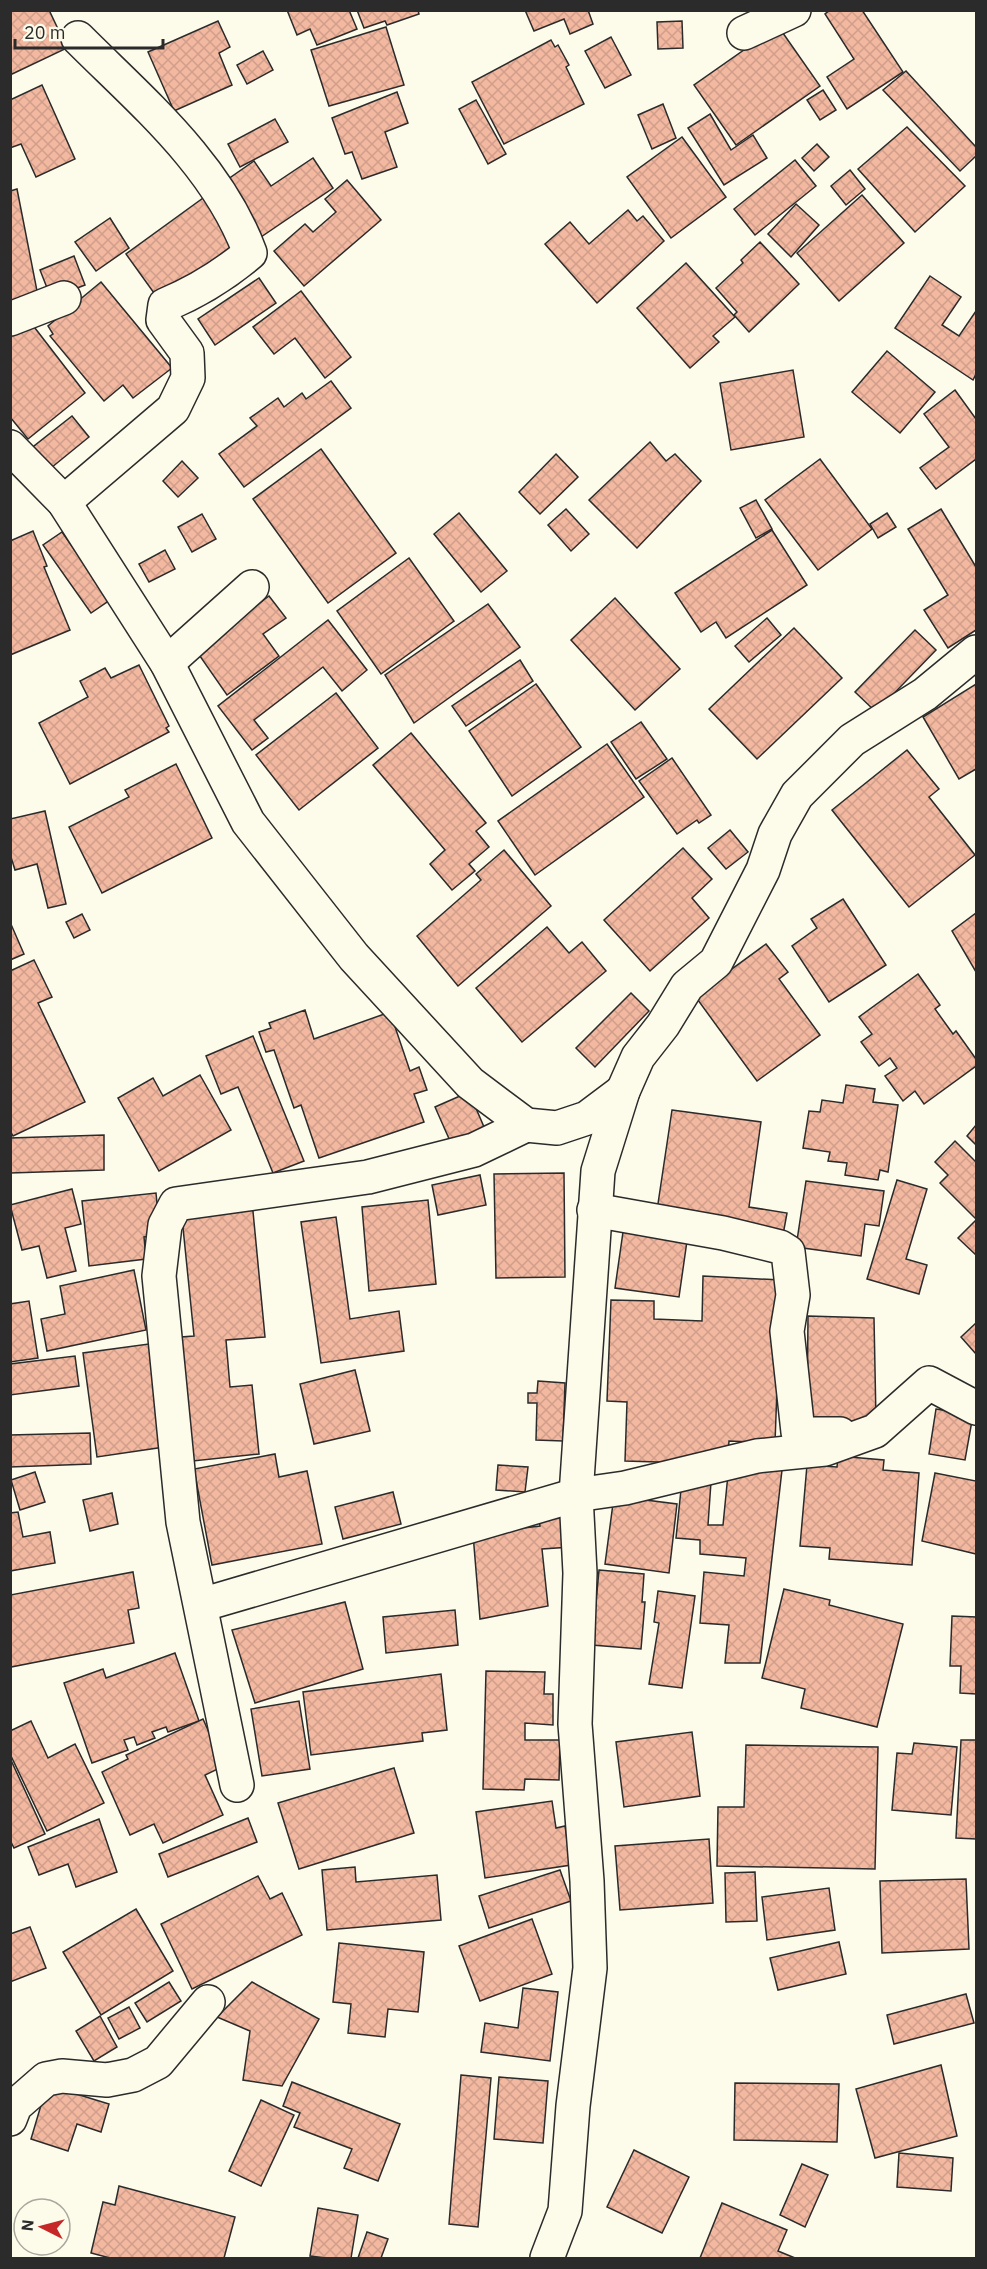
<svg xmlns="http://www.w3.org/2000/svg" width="987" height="2269" viewBox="0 0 987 2269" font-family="'IBM Plex Sans',sans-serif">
  <defs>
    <pattern id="building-cross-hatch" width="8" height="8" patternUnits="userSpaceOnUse" patternTransform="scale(1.5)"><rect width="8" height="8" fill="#f2b8a0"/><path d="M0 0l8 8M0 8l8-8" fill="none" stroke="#d09e8a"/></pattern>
  </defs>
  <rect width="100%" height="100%" fill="#fdfbea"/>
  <!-- building -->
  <g fill="url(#building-cross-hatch)" stroke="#2b2b2b" stroke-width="1.5">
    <polygon points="10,10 49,10 67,48 10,75"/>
    <polygon points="287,10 349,10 357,29 317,45 310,29 297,35"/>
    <polygon points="357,10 418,10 419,14 387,25 385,21 364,28"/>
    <polygon points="525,10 588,10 593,24 570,34 564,19 534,31"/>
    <polygon points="830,10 862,10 903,72 847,109 827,77 854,59 825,14"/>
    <polygon points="218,21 230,47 219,53 232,85 174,111 148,52"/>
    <polygon points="682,21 683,48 658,49 657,22"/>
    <polygon points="778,26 820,86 736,145 694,85"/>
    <polygon points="386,27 404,85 329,106 311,50"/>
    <polygon points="611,37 631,75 605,88 585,51"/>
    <polygon points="551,40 555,47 558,45 569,65 566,67 584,104 504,144 472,82"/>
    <polygon points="263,51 273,70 247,84 237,65"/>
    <polygon points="906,71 976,147 976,156 960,171 883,90"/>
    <polygon points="42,85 75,159 36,177 21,144 10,148 10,100"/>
    <polygon points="823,90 836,110 820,120 807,100"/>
    <polygon points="397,92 408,123 385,132 397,167 362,179 352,152 345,154 332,118"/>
    <polygon points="476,100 506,154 488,164 459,109"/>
    <polygon points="663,104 676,138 652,149 638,115"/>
    <polygon points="710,114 731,150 753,135 767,158 724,185 688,128"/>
    <polygon points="275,119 288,142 240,167 228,144"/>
    <polygon points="907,127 965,186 915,232 858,169"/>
    <polygon points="682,137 726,197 671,238 627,177"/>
    <polygon points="817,144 829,157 814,171 802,158"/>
    <polygon points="313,158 333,188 258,239 221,184 254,161 271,186"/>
    <polygon points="795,160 816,186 755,235 734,209"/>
    <polygon points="850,170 865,189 846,205 831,186"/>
    <polygon points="347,180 381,220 304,286 274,251 305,224 313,232 336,212 325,199"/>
    <polygon points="17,189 39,301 10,305 10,191"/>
    <polygon points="210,193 243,240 159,300 126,254"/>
    <polygon points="862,195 904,243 839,301 797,253"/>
    <polygon points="796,204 819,225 791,257 768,234"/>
    <polygon points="628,210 637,221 643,216 664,241 597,303 545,244 570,222 589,244"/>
    <polygon points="110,218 129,248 96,271 75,242"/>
    <polygon points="760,242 799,284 749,332 734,315 737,312 716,288 743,263 741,260"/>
    <polygon points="74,256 85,285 51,298 40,270"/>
    <polygon points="686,263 735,317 713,336 719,342 690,368 637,308"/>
    <polygon points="930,276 961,297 942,325 959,336 976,311 976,374 973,380 895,328"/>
    <polygon points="259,278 276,303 215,345 198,319"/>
    <polygon points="101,282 172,368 133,398 123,385 104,401 50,336 53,334 48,326"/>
    <polygon points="301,291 351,357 325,378 295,338 274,354 253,327"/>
    <polygon points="28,319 85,393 28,439 10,417 10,332"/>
    <polygon points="887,351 935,392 900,433 852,392"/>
    <polygon points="793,370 804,437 731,450 720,383"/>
    <polygon points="331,381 351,408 244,487 219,454 257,426 250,418 278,398 284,407 302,393 306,399"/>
    <polygon points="955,390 976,419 976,459 936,489 920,468 949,447 924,414"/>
    <polygon points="72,416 89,437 46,472 29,450"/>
    <polygon points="650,442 666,461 675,454 701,481 637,548 589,500"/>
    <polygon points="321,449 396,553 328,603 253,499"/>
    <polygon points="556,454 578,477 540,514 519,492"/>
    <polygon points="820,459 872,529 818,570 765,500"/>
    <polygon points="182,461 198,478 178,497 163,481"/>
    <polygon points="756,500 772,529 756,538 740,508"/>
    <polygon points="566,509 589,534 571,551 548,525"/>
    <polygon points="941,509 976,567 976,630 948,648 924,610 948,595 908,529"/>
    <polygon points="459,513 507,571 481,592 434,534"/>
    <polygon points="887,513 896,527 878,538 870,524"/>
    <polygon points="202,514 216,539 192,552 178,527"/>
    <polygon points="772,530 807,585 726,638 716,622 701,632 675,593"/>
    <polygon points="33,531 47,566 44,567 70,630 10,655 10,541"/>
    <polygon points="62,532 110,600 91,613 43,545"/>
    <polygon points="165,550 175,569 149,582 139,564"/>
    <polygon points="409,558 454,621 381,674 337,611"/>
    <polygon points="269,596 286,618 263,634 279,656 227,695 195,649"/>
    <polygon points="615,598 680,669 635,710 571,640"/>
    <polygon points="488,604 520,647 414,723 385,675"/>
    <polygon points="767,618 781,635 749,662 735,646"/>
    <polygon points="328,620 367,670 342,691 323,667 254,720 268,738 252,750 218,706"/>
    <polygon points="794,628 842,678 757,759 709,709"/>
    <polygon points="915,630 936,650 876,712 855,692"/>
    <polygon points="520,660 533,681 466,726 452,706"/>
    <polygon points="139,665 169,726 166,728 169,732 70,784 39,723 88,697 80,681 105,668 111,678"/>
    <polygon points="536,684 581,747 512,796 469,731"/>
    <polygon points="976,684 976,769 959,779 923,717"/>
    <polygon points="336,693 378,748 299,810 256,755"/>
    <polygon points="641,722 667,759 636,779 611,742"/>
    <polygon points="411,733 486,823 476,831 489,847 469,864 475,871 452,890 430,864 445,850 373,765"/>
    <polygon points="607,744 644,797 535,875 498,821"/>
    <polygon points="907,750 939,789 929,797 975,855 909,907 832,810"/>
    <polygon points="672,758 711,815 699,823 697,820 677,834 639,781"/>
    <polygon points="176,764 212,838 102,893 69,827 129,797 125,790"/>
    <polygon points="45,811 66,904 48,908 37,864 15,870 10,854 10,819"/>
    <polygon points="730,830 748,852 726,869 708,848"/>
    <polygon points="683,848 712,879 692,898 709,918 650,971 604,920"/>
    <polygon points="504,850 551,906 458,986 417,936 481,880 476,874"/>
    <polygon points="843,899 886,965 829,1002 792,946 817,928 811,919"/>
    <polygon points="976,913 976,972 952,931"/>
    <polygon points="82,914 90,930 74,938 66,922"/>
    <polygon points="10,922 24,954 10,960"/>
    <polygon points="547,927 569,953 582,942 606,971 522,1042 476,988"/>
    <polygon points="766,944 788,972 779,979 820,1035 757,1081 695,996"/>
    <polygon points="34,960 52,997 38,1003 85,1102 13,1136 10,1131 10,971"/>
    <polygon points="918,974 940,1005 935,1009 953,1034 956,1031 976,1059 976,1066 924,1104 915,1091 903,1101 885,1076 897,1068 890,1058 879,1066 861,1042 872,1034 859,1017"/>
    <polygon points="631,993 649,1011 595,1067 576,1048"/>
    <polygon points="305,1010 314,1039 390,1012 410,1071 419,1067 427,1090 414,1094 424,1122 319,1158 301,1105 294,1108 274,1050 266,1052 259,1032 271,1028 269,1023"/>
    <polygon points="253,1036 304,1161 273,1173 238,1087 221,1094 206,1056"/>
    <polygon points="200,1075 231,1130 159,1171 118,1098 153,1078 163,1096"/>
    <polygon points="846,1085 875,1089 873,1102 898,1105 888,1172 880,1170 878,1180 845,1175 847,1163 828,1161 830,1152 803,1148 809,1111 820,1112 822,1100 843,1103"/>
    <polygon points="469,1092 487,1134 454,1150 435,1107"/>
    <polygon points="672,1110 761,1122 749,1207 787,1213 783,1235 656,1217"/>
    <polygon points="976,1125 976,1145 967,1136"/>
    <polygon points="104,1135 104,1170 10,1173 10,1138"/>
    <polygon points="955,1141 976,1162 976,1219 940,1183 948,1175 935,1162"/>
    <polygon points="564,1173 565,1277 496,1278 494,1174"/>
    <polygon points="480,1175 486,1205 438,1215 432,1185"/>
    <polygon points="897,1180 927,1189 906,1259 927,1265 919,1294 867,1279"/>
    <polygon points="806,1181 884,1191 879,1226 865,1224 861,1256 796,1247"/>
    <polygon points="72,1189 81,1224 65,1228 76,1271 47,1278 39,1246 22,1250 10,1205"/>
    <polygon points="156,1193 160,1235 144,1237 146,1259 89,1266 82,1201"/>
    <polygon points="428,1200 436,1284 369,1291 362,1207"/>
    <polygon points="252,1201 265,1337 226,1340 230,1387 252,1385 259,1454 193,1461 181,1337 194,1336 181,1208"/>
    <polygon points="336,1217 350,1319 399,1311 404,1351 321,1363 301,1222"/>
    <polygon points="976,1220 976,1255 958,1238"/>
    <polygon points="624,1225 688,1234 679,1297 615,1288"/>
    <polygon points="134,1270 146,1330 47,1351 41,1319 65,1314 60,1286"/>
    <polygon points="703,1276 781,1280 775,1443 729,1441 728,1455 693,1454 692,1463 625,1461 627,1402 607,1401 611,1300 654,1301 654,1319 702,1321"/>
    <polygon points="29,1301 38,1358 10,1362 10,1304"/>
    <polygon points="808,1316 874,1318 876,1420 844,1425 807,1425"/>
    <polygon points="976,1323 976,1354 961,1337"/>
    <polygon points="156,1343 171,1446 97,1457 83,1353"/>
    <polygon points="75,1356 79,1386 10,1395 10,1364"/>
    <polygon points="355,1370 370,1431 314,1444 300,1384"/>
    <polygon points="538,1381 565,1383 563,1441 536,1440 537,1403 528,1403 528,1393 537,1393"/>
    <polygon points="936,1409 973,1415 965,1460 929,1454"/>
    <polygon points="90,1433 91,1464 10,1467 10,1435"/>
    <polygon points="275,1454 279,1477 307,1471 322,1544 212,1565 194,1469"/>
    <polygon points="838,1456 884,1460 883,1470 919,1473 912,1565 829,1559 830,1548 800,1546 807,1465 837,1467"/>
    <polygon points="729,1464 782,1470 760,1663 725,1663 729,1625 700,1623 704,1572 744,1576 746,1558 700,1554 700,1540 676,1538 682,1480 711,1482 708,1525 723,1525"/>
    <polygon points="498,1465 528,1467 525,1492 496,1490"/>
    <polygon points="35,1472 45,1502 20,1510 11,1480"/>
    <polygon points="935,1473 976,1481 976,1554 922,1541"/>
    <polygon points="393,1492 401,1524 343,1539 335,1507"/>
    <polygon points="112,1493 118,1524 90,1531 83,1500"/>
    <polygon points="614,1496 677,1504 669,1573 605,1564"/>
    <polygon points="18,1512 23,1537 50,1532 55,1563 10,1571 10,1513"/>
    <polygon points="567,1517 571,1547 542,1549 548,1606 480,1619 473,1534 540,1526 539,1520"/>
    <polygon points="599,1570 644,1574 642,1602 645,1602 641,1649 592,1645"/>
    <polygon points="133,1572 139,1608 128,1610 134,1643 11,1667 10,1595"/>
    <polygon points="784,1589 830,1600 829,1605 903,1624 877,1727 801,1708 805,1689 762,1678"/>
    <polygon points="658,1591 695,1596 682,1688 649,1684 659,1623 654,1622"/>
    <polygon points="345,1602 363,1669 255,1703 232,1630"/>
    <polygon points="455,1610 458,1645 386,1653 383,1617"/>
    <polygon points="952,1616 976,1617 976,1694 960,1693 961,1666 950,1666"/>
    <polygon points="175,1653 199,1721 168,1732 166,1727 152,1732 155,1738 137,1745 134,1737 124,1740 128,1750 92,1763 64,1683 103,1669 106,1678"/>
    <polygon points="486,1671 545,1672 544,1694 553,1694 553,1725 525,1723 525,1740 560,1740 559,1780 525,1779 524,1790 483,1789"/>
    <polygon points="441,1674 447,1730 422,1733 423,1741 311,1755 303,1692"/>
    <polygon points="299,1701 310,1769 262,1776 251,1709"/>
    <polygon points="203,1719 224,1766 205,1775 223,1815 163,1843 154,1824 130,1835 102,1772 128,1759 126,1755"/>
    <polygon points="31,1721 48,1758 75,1744 104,1803 47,1831 10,1754 10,1731"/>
    <polygon points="692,1732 700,1796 624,1807 616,1742"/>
    <polygon points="961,1740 976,1740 976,1839 956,1838"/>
    <polygon points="914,1743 957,1747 951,1815 892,1810 897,1753 912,1754"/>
    <polygon points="746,1745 878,1747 875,1869 717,1866 718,1807 744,1807"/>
    <polygon points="10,1758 45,1834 14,1848 10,1840"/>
    <polygon points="394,1768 414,1833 299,1869 278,1803"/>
    <polygon points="552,1801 556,1828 565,1826 571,1865 485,1878 476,1812"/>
    <polygon points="248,1818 257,1842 168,1877 159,1854"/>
    <polygon points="99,1819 117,1872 76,1887 68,1864 39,1875 28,1847"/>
    <polygon points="709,1839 713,1903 620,1910 615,1846"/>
    <polygon points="355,1867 356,1882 437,1875 441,1920 327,1930 322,1870"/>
    <polygon points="560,1870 571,1901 489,1928 479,1896"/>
    <polygon points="755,1872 757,1921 726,1922 725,1873"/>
    <polygon points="258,1876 270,1899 282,1893 302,1935 192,1989 161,1924"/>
    <polygon points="966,1879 969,1949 882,1953 880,1881"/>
    <polygon points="829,1888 835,1930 767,1940 762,1897"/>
    <polygon points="136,1909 173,1971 101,2015 63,1952"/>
    <polygon points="532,1919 552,1974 480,2001 459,1946"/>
    <polygon points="30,1927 46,1968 10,1982 10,1934"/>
    <polygon points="839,1942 846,1974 778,1990 770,1958"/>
    <polygon points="339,1943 424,1952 418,2012 388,2009 385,2037 348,2033 351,2004 333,2002"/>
    <polygon points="169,1982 181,2001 147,2022 135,2003"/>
    <polygon points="252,1982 319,2019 282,2086 243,2080 250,2031 217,2017"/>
    <polygon points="523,1988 558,1992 550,2061 481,2052 485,2023 518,2028"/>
    <polygon points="966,1994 974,2023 894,2044 887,2015"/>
    <polygon points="129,2007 140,2028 119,2039 108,2018"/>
    <polygon points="100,2016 117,2047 94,2061 76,2031"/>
    <polygon points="941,2065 957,2136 875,2158 856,2089"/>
    <polygon points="461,2075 491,2078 478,2227 449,2224"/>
    <polygon points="499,2077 548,2081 543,2143 494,2139"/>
    <polygon points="292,2082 400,2124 378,2181 344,2168 352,2149 294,2127 300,2113 283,2106"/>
    <polygon points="735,2083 839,2084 837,2142 734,2140"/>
    <polygon points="47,2085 109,2104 101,2132 77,2124 68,2151 31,2139"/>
    <polygon points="261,2100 294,2115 261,2186 229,2171"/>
    <polygon points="634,2150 689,2177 662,2233 607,2207"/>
    <polygon points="899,2153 953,2158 951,2191 897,2187"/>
    <polygon points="802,2164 828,2175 805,2227 780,2215"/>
    <polygon points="119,2186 235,2217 224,2258 110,2258 91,2253 103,2202 115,2205"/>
    <polygon points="722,2203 787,2230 778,2251 795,2258 700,2258"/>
    <polygon points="318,2208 358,2215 351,2258 326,2258 310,2256"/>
    <polygon points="367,2232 388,2239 381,2258 358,2258"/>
  </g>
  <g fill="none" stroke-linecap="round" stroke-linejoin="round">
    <!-- street casing -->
    <g stroke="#2b2b2b" stroke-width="36">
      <g id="street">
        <polyline points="744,33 794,10"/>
        <polyline points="10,319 64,298"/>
        <polyline points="10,447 64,502 167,663 248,822 354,957 470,1083 526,1125 557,1128 587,1118 623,1091"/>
        <path d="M64 502 173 409 188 378 187 353 163 320 165 305C196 292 224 275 250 253 218 165 142 102 78 38"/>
        <polyline points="167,663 252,587"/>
        <polyline points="594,1210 723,1233 780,1247 788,1252 793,1295 787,1331 798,1432 808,1434 840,1434"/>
        <polyline points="201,1605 576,1495 625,1488 757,1456 825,1449 875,1431 929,1383 976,1408"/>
        <polyline points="237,1785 183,1522 159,1276 165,1225 176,1204 368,1177 474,1150 526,1125"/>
        <polyline points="10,2119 15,2106 46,2079 62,2076 107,2080 133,2075 158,2062 208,2002"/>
        <polyline points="547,2258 565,2211 573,2106 590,1968 587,1881 575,1724 580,1573 576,1495 598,1171 623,1091 638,1057 663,1025 687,986 716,962 763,870 775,834 797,795 852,740 925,694 976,652"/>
      </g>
    </g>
    <!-- street -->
    <use href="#street" stroke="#fdfbea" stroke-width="33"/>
  </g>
  <!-- border -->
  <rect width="987" height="2269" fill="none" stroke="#2b2b2b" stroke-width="24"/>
  <!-- north arrow -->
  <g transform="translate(42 2227) rotate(276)"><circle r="28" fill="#fdfbea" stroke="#a9a89e" stroke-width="1.5"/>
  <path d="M0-4.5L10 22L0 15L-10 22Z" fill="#c62828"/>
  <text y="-9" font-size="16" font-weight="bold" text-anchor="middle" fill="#2b2b2b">N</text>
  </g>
  <!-- scale -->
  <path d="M15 39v9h148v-9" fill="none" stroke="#2b2b2b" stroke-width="3"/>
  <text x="24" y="39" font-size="18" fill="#2b2b2b" stroke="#fdfbea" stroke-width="4.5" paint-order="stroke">20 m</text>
</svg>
